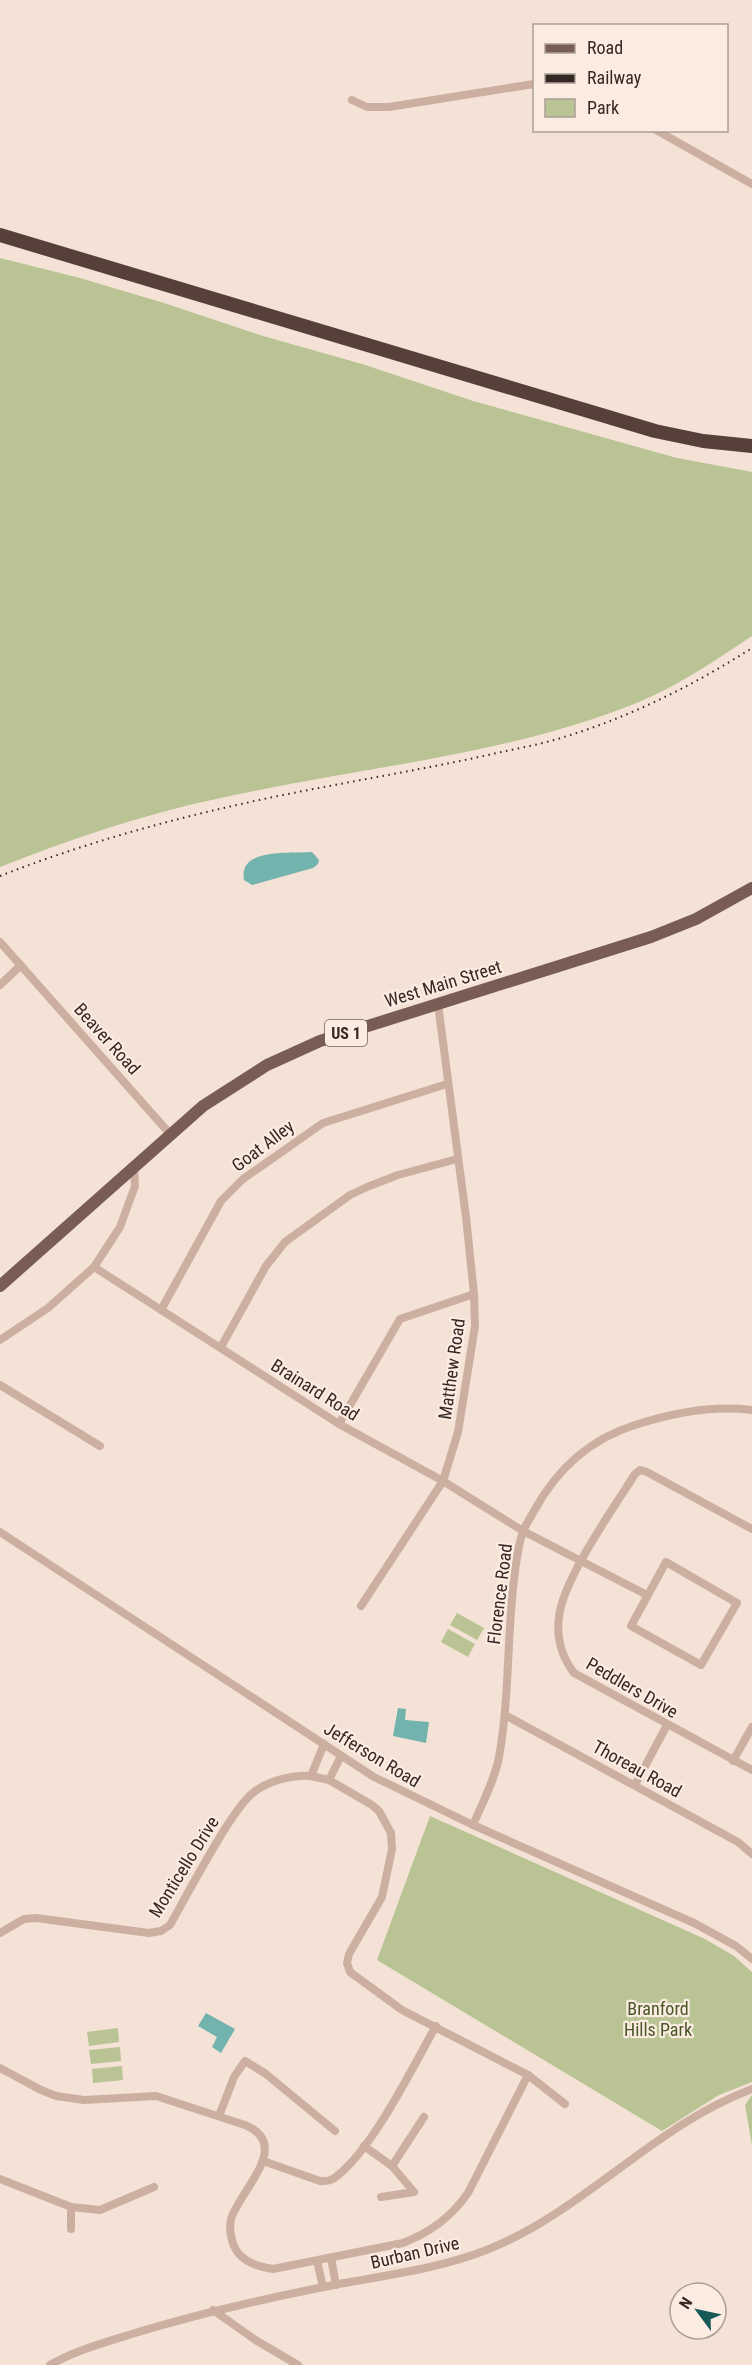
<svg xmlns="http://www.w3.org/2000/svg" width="752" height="2365" viewBox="0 0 752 2365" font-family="'Roboto Condensed',sans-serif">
  <rect width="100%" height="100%" fill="#f3e2d5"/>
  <!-- green -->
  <g fill="#b9c394">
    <path d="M0 258 80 278 164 303 263 336 362 364 473 401 677 458 752 472V636C716 660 679 685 639 702 504 757 357 767 216 799 141 815 71 839 0 867Z"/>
    <polygon points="457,1613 484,1628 477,1640 450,1625"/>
    <polygon points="448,1629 475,1644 468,1657 441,1642"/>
    <polygon points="430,1816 705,1939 734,1956 752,1972 752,2082 719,2095 662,2131 377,1960"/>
    <polygon points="118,2028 119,2042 89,2046 87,2032"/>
    <polygon points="120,2047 121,2061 91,2064 89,2050"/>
    <polygon points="122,2066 123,2080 93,2083 92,2069"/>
    <polygon points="752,2095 752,2145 745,2105"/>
  </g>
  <!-- water -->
  <g fill="#72b3ae">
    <path d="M312 852 319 860 318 864 313 868 252 885 244 880C238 847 291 854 312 852Z"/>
    <polygon points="398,1708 406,1709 405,1720 429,1722 426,1743 393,1736"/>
    <polygon points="206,2013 235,2029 221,2053 212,2047 217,2037 198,2026"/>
  </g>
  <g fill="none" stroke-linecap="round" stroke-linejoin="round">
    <!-- street -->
    <g stroke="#ccafa1" stroke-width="8">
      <polyline points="352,100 367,107 389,107 534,84"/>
      <polyline points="656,130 752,184"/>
      <polyline points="0,942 170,1134"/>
      <polyline points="0,985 21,965"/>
      <polyline points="94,1267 339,1424 443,1481 523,1531 647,1595"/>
      <polyline points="161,1310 221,1201 243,1179 323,1123 447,1084"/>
      <polyline points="0,1340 48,1308 94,1267 120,1227 135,1186 134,1167"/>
      <polyline points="221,1347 266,1266 285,1242 350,1195 367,1187 398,1175 457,1159"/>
      <polyline points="0,1385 100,1446"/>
      <polyline points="339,1424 400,1319 474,1294"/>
      <path d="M752 1529 647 1472 640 1470 635 1474C613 1509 563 1579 559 1617 556 1639 562 1657 574 1673L752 1770"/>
      <polyline points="0,1532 374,1777 473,1825 694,1923 736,1946 752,1959"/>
      <polygon points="666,1562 737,1603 701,1665 631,1626"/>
      <polyline points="361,1606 443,1481 458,1432 475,1326 474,1294 466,1217 438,1004"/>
      <polyline points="505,1715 738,1842 752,1854"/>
      <polyline points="733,1761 752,1727"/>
      <polyline points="311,1776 329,1780 372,1805 379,1811 391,1833 392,1849 382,1897 349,1954 347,1963 350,1972 402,2010 528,2075 565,2104"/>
      <polyline points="329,1780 341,1756"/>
      <polyline points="635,1785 667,1725"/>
      <path d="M473 1825C482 1804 495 1779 499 1757 509 1702 507 1645 513 1589 515 1570 517 1549 523 1531 526 1524 531 1517 534 1511 557 1469 590 1439 635 1425 672 1413 713 1405 752 1410"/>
      <path d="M0 1933 24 1919 36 1918 149 1933 161 1931 170 1925C189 1891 207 1857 228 1824 236 1813 243 1800 254 1792 269 1780 293 1775 311 1776L324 1744"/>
      <path d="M0 2068 41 2090 56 2096 84 2100 156 2096 245 2125C293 2145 240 2190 231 2219 229 2228 231 2238 234 2246 241 2262 258 2267 273 2269L403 2243C431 2232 451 2217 468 2193L528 2075"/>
      <polyline points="219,2116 234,2077 245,2061 266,2074 335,2131"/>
      <polyline points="364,2146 392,2166 414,2192 381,2197"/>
      <path d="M263 2161 320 2181C327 2181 332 2181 337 2176 374 2147 412 2068 436 2026"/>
      <polyline points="392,2166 424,2117"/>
      <polyline points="0,2179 71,2207 100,2210 154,2187"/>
      <polyline points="71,2207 71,2229"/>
      <polyline points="331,2258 336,2285"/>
      <polyline points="317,2261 323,2287"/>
      <polyline points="213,2310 257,2341 298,2365"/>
      <path d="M50 2365C76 2350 107 2342 135 2333 201 2313 267 2298 334 2285 386 2275 439 2269 489 2249 585 2210 655 2125 752 2089"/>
    </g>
    <!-- primary -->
    <polyline stroke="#795c54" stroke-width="12" points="0,1286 203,1106 267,1065 320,1041 651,937 696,919 752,888"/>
    <!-- highway -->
    <polyline stroke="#57403a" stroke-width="14" points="0,235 655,431 703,441 752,446"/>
    <!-- rail -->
    <path stroke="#352824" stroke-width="2" stroke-dasharray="1.5 4.5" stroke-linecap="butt" d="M0 876C92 840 186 815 283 795 352 781 420 770 488 755 513 749 539 745 564 737 630 717 694 685 752 648"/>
  </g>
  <g text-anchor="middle" stroke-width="4.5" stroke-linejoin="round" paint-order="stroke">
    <!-- shield labels -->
    <rect fill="#fbece2" stroke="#70635d" stroke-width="1.5" x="325" y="1020" width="42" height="26" rx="4.5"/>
    <g font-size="16" font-weight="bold" fill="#352824">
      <text x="346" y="1039">US 1</text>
    </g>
    <!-- street labels -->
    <g font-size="18" fill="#352824" stroke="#fbece2">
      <text transform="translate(443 984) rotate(-17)" y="6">West Main Street</text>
      <text transform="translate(107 1039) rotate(48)" y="6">Beaver Road</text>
      <text transform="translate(263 1146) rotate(-37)" y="6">Goat Alley</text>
      <text transform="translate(452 1369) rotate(-82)" y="6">Matthew Road</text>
      <text transform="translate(315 1390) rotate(32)" y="6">Brainard Road</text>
      <text transform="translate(500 1594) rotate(-83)" y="6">Florence Road</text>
      <text transform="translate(632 1688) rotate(30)" y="6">Peddlers Drive</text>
      <text transform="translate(372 1755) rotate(31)" y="6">Jefferson Road</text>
      <text transform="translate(637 1769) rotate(29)" y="6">Thoreau Road</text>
      <text transform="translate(184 1867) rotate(-58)" y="6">Monticello Drive</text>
      <text transform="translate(415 2253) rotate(-13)" y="6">Burban Drive</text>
    </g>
    <!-- park labels -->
    <g font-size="18" fill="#495626" stroke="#fbece2">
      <text x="658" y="2015">Branford<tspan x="658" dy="21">Hills Park</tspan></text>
    </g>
  </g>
  <!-- legend -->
  <rect x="533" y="24" width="195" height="108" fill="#fbece2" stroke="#ac9e96" stroke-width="1.5"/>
  <rect x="545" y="44" width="30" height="9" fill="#795c54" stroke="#ac9e96" stroke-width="1.5"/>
  <text x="587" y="54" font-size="18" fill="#352824">Road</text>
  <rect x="545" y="74" width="30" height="9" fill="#352824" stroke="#ac9e96" stroke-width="1.5"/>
  <text x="587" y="84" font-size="18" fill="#352824">Railway</text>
  <rect x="545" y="99" width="30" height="18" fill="#b9c394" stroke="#ac9e96" stroke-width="1.5"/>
  <text x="587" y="114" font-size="18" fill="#352824">Park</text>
  <!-- north arrow -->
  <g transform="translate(698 2311) rotate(303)"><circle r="28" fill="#fbece2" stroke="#ac9e96" stroke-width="1.5"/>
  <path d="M0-4.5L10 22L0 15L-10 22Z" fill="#165a57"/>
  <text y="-9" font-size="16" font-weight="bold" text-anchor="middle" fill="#352824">N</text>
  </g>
</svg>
